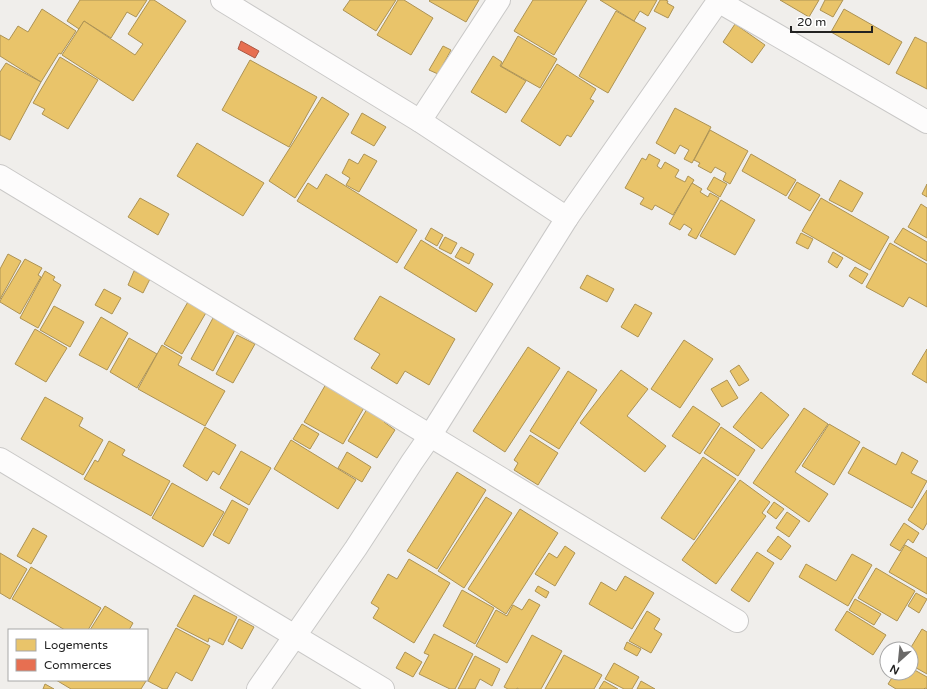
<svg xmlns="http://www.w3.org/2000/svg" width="927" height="689" viewBox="0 0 927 689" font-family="'Varela Round',sans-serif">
  <rect width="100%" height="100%" fill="#f0eeeb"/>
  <!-- homes -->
  <g fill="#e9c46a" stroke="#ad9354">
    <polygon points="80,0 147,0 136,17 127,12 111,38 84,21 79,29 67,21"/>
    <polygon points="150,0 154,0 186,21 133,101 62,55 84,21 135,55 143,44 128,34"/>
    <polygon points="350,0 396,0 376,31 343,10"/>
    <polygon points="398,0 404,0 433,18 411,55 377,35"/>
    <polygon points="430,0 479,0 466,22 429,1"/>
    <polygon points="533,0 587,0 554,55 514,31"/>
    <polygon points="600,0 657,0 648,16 640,11 634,21"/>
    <polygon points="660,0 665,0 668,1 667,3 674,7 668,18 654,11"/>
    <polygon points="780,0 819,0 809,17"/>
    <polygon points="825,0 843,0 833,17 820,10"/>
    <polygon points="42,9 76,31 61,54 59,53 41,82 0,56 0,35 9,40 18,26 28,32"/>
    <polygon points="844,9 902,42 889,65 831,32"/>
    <polygon points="616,11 646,28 608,93 579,76"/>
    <polygon points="735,24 765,45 752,63 723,42"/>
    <polygon points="518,36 557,59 540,88 501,66"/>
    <polygon points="915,37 927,43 927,89 896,73"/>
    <polygon points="443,46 451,50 438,74 429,70"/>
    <polygon points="493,56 502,62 500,66 526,81 506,113 471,92"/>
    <polygon points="60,57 98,80 68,129 42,114 45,109 33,103"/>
    <polygon points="250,60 317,97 289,147 222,110"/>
    <polygon points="6,63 41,82 10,140 0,135 0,72"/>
    <polygon points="557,64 596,89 590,99 594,101 571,137 567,135 560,146 521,121"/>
    <polygon points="322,97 349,114 295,198 269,181"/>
    <polygon points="675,108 711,127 692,163 684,159 689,150 680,145 675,154 656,143"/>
    <polygon points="362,113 386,127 374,146 351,133"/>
    <polygon points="710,130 748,151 730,184 723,180 726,173 715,167 711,173 698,166 700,163 694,160"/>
    <polygon points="197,143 264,183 243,216 177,176"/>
    <polygon points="364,154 377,161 359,192 346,185 350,178 342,173 349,159 358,164"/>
    <polygon points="649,154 660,160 657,166 661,169 665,162 679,170 675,177 685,182 688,176 694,180 673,215 655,205 652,210 640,204 644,198 625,188 642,158 646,160"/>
    <polygon points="751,154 796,180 786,196 742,171"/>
    <polygon points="326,174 417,230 397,263 297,201 308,183 317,189"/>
    <polygon points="714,177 727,184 720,197 707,189"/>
    <polygon points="840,180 863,193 852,212 829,200"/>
    <polygon points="797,182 820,195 810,211 788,198"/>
    <polygon points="692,183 702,189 700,192 708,197 710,193 719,198 696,239 688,235 692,229 684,224 680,230 669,224"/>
    <polygon points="927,184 927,197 922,194"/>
    <polygon points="140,198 169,214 158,235 128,217"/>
    <polygon points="821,198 889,237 870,270 802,231"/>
    <polygon points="721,200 755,220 735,255 700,236"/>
    <polygon points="921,204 927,208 927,238 908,227"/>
    <polygon points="431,228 443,235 437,246 425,239"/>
    <polygon points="903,228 927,242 927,261 894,242"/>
    <polygon points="801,233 813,239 808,249 796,243"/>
    <polygon points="445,237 457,243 451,254 439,248"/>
    <polygon points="421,240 493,284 476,312 404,268"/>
    <polygon points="890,243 927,264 927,307 909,297 903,307 866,287"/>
    <polygon points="461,247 474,254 469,264 455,257"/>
    <polygon points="833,252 843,258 837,268 828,262"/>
    <polygon points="8,254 21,261 0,299 0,269"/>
    <polygon points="25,259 42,268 38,275 41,277 20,314 0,302 0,301"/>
    <polygon points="855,267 868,274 862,284 849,276"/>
    <polygon points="45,271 55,277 53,280 61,285 38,328 20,318"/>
    <polygon points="134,271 150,279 143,293 128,285"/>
    <polygon points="587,275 614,289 607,302 580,288"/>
    <polygon points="104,289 121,298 112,314 95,305"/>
    <polygon points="380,296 455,339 429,385 405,371 397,384 371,368 380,354 354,339"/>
    <polygon points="189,300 207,311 182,354 164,344"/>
    <polygon points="635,304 652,313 638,337 621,327"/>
    <polygon points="54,306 84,322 70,347 40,330"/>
    <polygon points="101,317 128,333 107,370 79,355"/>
    <polygon points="213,318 235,330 213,371 191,359"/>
    <polygon points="35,329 67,348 46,382 15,364"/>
    <polygon points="237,335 255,344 233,383 216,374"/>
    <polygon points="129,338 157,354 137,388 110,372"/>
    <polygon points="684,340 713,359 680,408 651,389"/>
    <polygon points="162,345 182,357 178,365 225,391 205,426 138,389"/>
    <polygon points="528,347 560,368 505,452 473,431"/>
    <polygon points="927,349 927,383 912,374"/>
    <polygon points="739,365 749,380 739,386 730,371"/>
    <polygon points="621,370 648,389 627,416 666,446 645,472 580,423"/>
    <polygon points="568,371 597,390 559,449 530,431"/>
    <polygon points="727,380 738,398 722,407 711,389"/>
    <polygon points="326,384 365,406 343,444 304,422"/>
    <polygon points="761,392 789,415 762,449 733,427"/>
    <polygon points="45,397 83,418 79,426 103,440 83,475 21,439"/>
    <polygon points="693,406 720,424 700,454 672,436"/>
    <polygon points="804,408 828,424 795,472 828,494 809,522 753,483"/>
    <polygon points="367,409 386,420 384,422 395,430 377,458 348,441"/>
    <polygon points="302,424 319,434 310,449 293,439"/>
    <polygon points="829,424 860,442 834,485 802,466"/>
    <polygon points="205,427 236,445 219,475 213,471 207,481 183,466"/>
    <polygon points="721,427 755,450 738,476 704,453"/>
    <polygon points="530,435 558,453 538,485 514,470 518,463 514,460"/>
    <polygon points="291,440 356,480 338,509 274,469"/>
    <polygon points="109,441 125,450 122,455 170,481 151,516 84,479 95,460 98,462"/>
    <polygon points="863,447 896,465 902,452 918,461 911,473 927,481 912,508 848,473"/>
    <polygon points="241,451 271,468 249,505 220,488"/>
    <polygon points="347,452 371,467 362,482 338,468"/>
    <polygon points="703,457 736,479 694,540 661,518"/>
    <polygon points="457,472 486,490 437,569 407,551"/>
    <polygon points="740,480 770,502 762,513 766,516 716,584 682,560"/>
    <polygon points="172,483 224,512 203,547 152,518"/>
    <polygon points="927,490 927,523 923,530 908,520"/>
    <polygon points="486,497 512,513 464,588 438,571"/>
    <polygon points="232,500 248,509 229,544 213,535"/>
    <polygon points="774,502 784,509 776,519 767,512"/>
    <polygon points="520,509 558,533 506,614 468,589"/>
    <polygon points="787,512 800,521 789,537 776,528"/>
    <polygon points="904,523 919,533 913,543 908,539 900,551 890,545"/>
    <polygon points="33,528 47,536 31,564 17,556"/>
    <polygon points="778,536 791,546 781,560 767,551"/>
    <polygon points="905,545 927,558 927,594 889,572"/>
    <polygon points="565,546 575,553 555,586 535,574 549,553 557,558"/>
    <polygon points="757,552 774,563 749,602 731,590"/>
    <polygon points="0,553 27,569 10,599 0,593"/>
    <polygon points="852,554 872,565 848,606 799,577 806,564 836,581"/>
    <polygon points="409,559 450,583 414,643 373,618 379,608 371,603 388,574 397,579"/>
    <polygon points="31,567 101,608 88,630 65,630 12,599"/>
    <polygon points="876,568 915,591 897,621 858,598"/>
    <polygon points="625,576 654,593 632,629 589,604 601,582 616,591"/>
    <polygon points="538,586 549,592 546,598 535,591"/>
    <polygon points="462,590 494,608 475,644 443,626"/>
    <polygon points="916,593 927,599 919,613 908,606"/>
    <polygon points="194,595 237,617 223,645 209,638 208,642 177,626"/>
    <polygon points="529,599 540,605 507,663 476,646 496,610 507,616 513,605 522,610"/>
    <polygon points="855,599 881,614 874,625 849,610"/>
    <polygon points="105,606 133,623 129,630 90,630"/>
    <polygon points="647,611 660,619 654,629 662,634 651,653 629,641"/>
    <polygon points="847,611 886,635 873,655 835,630"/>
    <polygon points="239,619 254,627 242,649 228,641"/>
    <polygon points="176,628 210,646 192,681 176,672 167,689 163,689 148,681"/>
    <polygon points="922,629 927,632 927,674 911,665 910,649"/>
    <polygon points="434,634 473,654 455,689 450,689 419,674 429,655 424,653"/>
    <polygon points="532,635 562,651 541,689 519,689 517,688 517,689 508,689 504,687"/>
    <polygon points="627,642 641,649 637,656 624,649"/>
    <polygon points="405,652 422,662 413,677 396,668"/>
    <polygon points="564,655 602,675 594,689 545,689"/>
    <polygon points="475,656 500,669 492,686 480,679 475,689 458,689"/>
    <polygon points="614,663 639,677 632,689 624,689 605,679"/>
    <polygon points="911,668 927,677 927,689 925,688 924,689 896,689 888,684 895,673 911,673"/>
    <polygon points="56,680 144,680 146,681 141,689 71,689"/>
    <polygon points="604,681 618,689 599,689"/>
    <polygon points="641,681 655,689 637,689"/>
    <polygon points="45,684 54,689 43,689"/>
  </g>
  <!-- shops -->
  <polygon fill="#e76f51" stroke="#ac5843" points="241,41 259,51 255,58 238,49"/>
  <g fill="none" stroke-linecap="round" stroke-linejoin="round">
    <!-- street casing -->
    <g stroke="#c9c8c7" stroke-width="24">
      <g id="street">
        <polyline points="222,0 420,121 567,218"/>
        <polyline points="718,1 927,122"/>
        <polyline points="420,121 499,0"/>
        <polyline points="0,176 737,621"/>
        <polyline points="0,459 383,689"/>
        <polyline points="258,689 356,548 412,462 430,436 567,218 719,0"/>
      </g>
    </g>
    <!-- street -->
    <use href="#street" stroke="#fdfcfc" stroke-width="22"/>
  </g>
  <!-- legend -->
  <rect x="8" y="629" width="140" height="52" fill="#ffffff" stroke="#a7a7a7"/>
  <rect x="16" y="639" width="20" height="12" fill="#e9c46a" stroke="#a7a7a7"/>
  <text x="44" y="649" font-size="12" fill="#222222">Logements</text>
  <rect x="16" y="659" width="20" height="12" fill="#e76f51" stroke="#a7a7a7"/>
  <text x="44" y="669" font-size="12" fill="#222222">Commerces</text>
  <!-- north arrow -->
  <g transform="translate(899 661) rotate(207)"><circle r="19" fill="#ffffff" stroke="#a7a7a7"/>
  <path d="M0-3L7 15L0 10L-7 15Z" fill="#6a6968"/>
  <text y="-6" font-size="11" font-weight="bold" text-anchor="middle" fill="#222222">N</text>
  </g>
  <!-- scale -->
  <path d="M791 26v6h81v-6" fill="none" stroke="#222222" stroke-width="2"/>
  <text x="797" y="26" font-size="12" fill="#222222" stroke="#ffffff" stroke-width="3" paint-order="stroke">20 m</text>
</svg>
